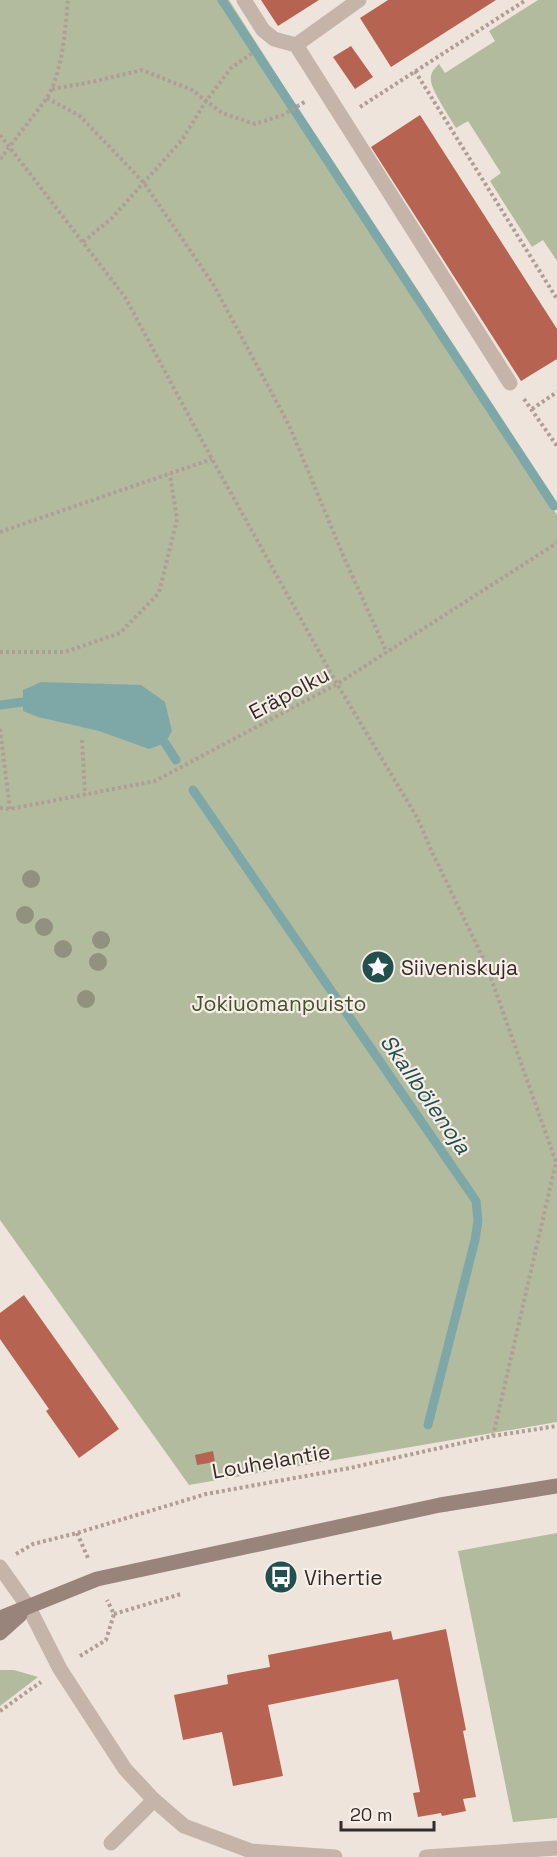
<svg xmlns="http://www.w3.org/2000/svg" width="557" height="1857" font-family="'Space Grotesk',sans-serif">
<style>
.green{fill:#b3bb9e}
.water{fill:#7ea8a7}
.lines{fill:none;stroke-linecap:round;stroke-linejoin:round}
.stream{stroke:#7ea8a7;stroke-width:9}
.building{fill:#b66352}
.path{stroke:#b09e94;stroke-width:4;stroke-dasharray:3 3;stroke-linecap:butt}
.lane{stroke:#c5b4a9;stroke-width:15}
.street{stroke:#c5b4a9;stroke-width:15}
.secondary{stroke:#98847b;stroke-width:15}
.tree{fill:#91927d}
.labels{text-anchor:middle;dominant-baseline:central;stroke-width:4.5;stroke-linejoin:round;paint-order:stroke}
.street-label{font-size:21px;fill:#332b28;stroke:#f7efe7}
.poi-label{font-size:21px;fill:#332b28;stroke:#f7efe7;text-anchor:start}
.park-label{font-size:21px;fill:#454e2f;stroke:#f7efe7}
.water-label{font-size:22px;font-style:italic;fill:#234f4f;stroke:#f7efe7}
</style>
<rect width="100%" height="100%" fill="#eee4dc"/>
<path class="green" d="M0 0H229L557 515V1422L189 1485 0 1220Z
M538 0H557V261L543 240 532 247 490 181 501 173 468 121 456 128C450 118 432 91 431 81 430 73 434 69 439 64L445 73 495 41 489 31Z
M557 1533V1818L513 1822 458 1551Z
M0 1670H14L38 1677 0 1706Z"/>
<path class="water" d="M41 682 141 685 165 702 172 731 165 743 149 749 99 731 38 717 23 711V690Z"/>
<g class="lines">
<path class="stream" d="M222 0 554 506
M0 705 23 702
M165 743 176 760
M193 790 476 1201 478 1221 475 1240 428 1425"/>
</g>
<path class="building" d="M261 0H319L278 26Z
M388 0H496L391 67 360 18Z
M351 46 373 77 355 89 333 57Z
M420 115 557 329V359L521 381 371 147Z
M24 1295 119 1429 79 1458 46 1411 49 1409 0 1339V1313Z
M213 1451 215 1462 197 1465 195 1455Z
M446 1629 466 1730 463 1731 476 1797 463 1799 466 1811 442 1816 441 1813 418 1817 413 1793 420 1792 398 1679 268 1705 283 1776 233 1786 222 1732 183 1740 174 1695 228 1684 227 1675 270 1667 268 1655 391 1631 393 1640Z"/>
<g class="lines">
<path class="path" d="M415 71 557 299
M52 89 91 82 142 70 192 90 222 113 255 124 283 115 306 101
M47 98 80 116 144 183 213 284 289 425 343 555 387 653
M360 107 526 0
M0 135 125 297 212 459 337 684 418 819 432 852 486 964 556 1162 493 1436
M0 159 47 98C63 70 65 31 68 0
M83 242 112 218 182 140 206 101 231 68 254 52
M524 399 557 446
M532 409 557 392
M0 532 212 459
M0 652H65L120 633 159 593 177 519 170 474
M0 729 10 809
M82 740 85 795
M0 808 10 809 155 781 337 684 557 543
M77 1533 88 1558
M16 1554 33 1544 77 1533 206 1494 350 1468 493 1436 557 1426
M114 1614 181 1594
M80 1656 106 1640 114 1614 107 1600
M0 1711 41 1682"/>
<path class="lane" d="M244 0 263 30 274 39 296 45 510 383
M296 45 359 0
M111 1843 154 1800"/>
<path class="street" d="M0 1567 29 1608 60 1669 125 1769 154 1800 184 1826 251 1851 335 1857
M426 1857 557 1848"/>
<path class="secondary" d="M0 1618 97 1579 440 1505 557 1486
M0 1633 20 1615"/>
</g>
<g class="tree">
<circle cx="31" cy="879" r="9"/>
<circle cx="25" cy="915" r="9"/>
<circle cx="44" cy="927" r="9"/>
<circle cx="101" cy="940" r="9"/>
<circle cx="63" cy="949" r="9"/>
<circle cx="98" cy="962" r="9"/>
<circle cx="86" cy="999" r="9"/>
</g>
<defs>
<g id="sight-disc" transform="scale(1.725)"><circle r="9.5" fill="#234f4f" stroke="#f7efe7"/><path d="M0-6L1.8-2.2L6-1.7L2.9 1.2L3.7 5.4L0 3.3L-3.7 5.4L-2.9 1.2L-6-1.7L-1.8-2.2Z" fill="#fff"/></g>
<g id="bus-disc" transform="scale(1.725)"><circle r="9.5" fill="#234f4f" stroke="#f7efe7"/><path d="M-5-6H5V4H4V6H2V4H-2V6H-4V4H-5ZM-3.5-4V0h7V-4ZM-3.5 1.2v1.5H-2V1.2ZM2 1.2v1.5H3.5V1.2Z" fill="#fff"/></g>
</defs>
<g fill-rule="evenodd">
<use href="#sight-disc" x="378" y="967"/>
<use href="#bus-disc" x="281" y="1577"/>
</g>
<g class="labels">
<g class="street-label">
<text transform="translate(289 693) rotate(-28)">Eräpolku</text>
<text transform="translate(271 1461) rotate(-10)">Louhelantie</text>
</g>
<g class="poi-label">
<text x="401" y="967">Siiveniskuja</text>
<text x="304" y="1577">Vihertie</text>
</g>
<g class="park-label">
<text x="279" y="1003">Jokiuomanpuisto</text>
</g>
<g class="water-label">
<text transform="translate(426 1094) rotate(55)">Skallbölenoja</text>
</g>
</g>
<path d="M341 1821v9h93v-9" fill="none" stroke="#332b28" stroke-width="3"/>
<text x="350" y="1821" font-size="18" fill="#332b28" stroke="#f7efe7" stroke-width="4.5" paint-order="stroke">20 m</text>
</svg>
